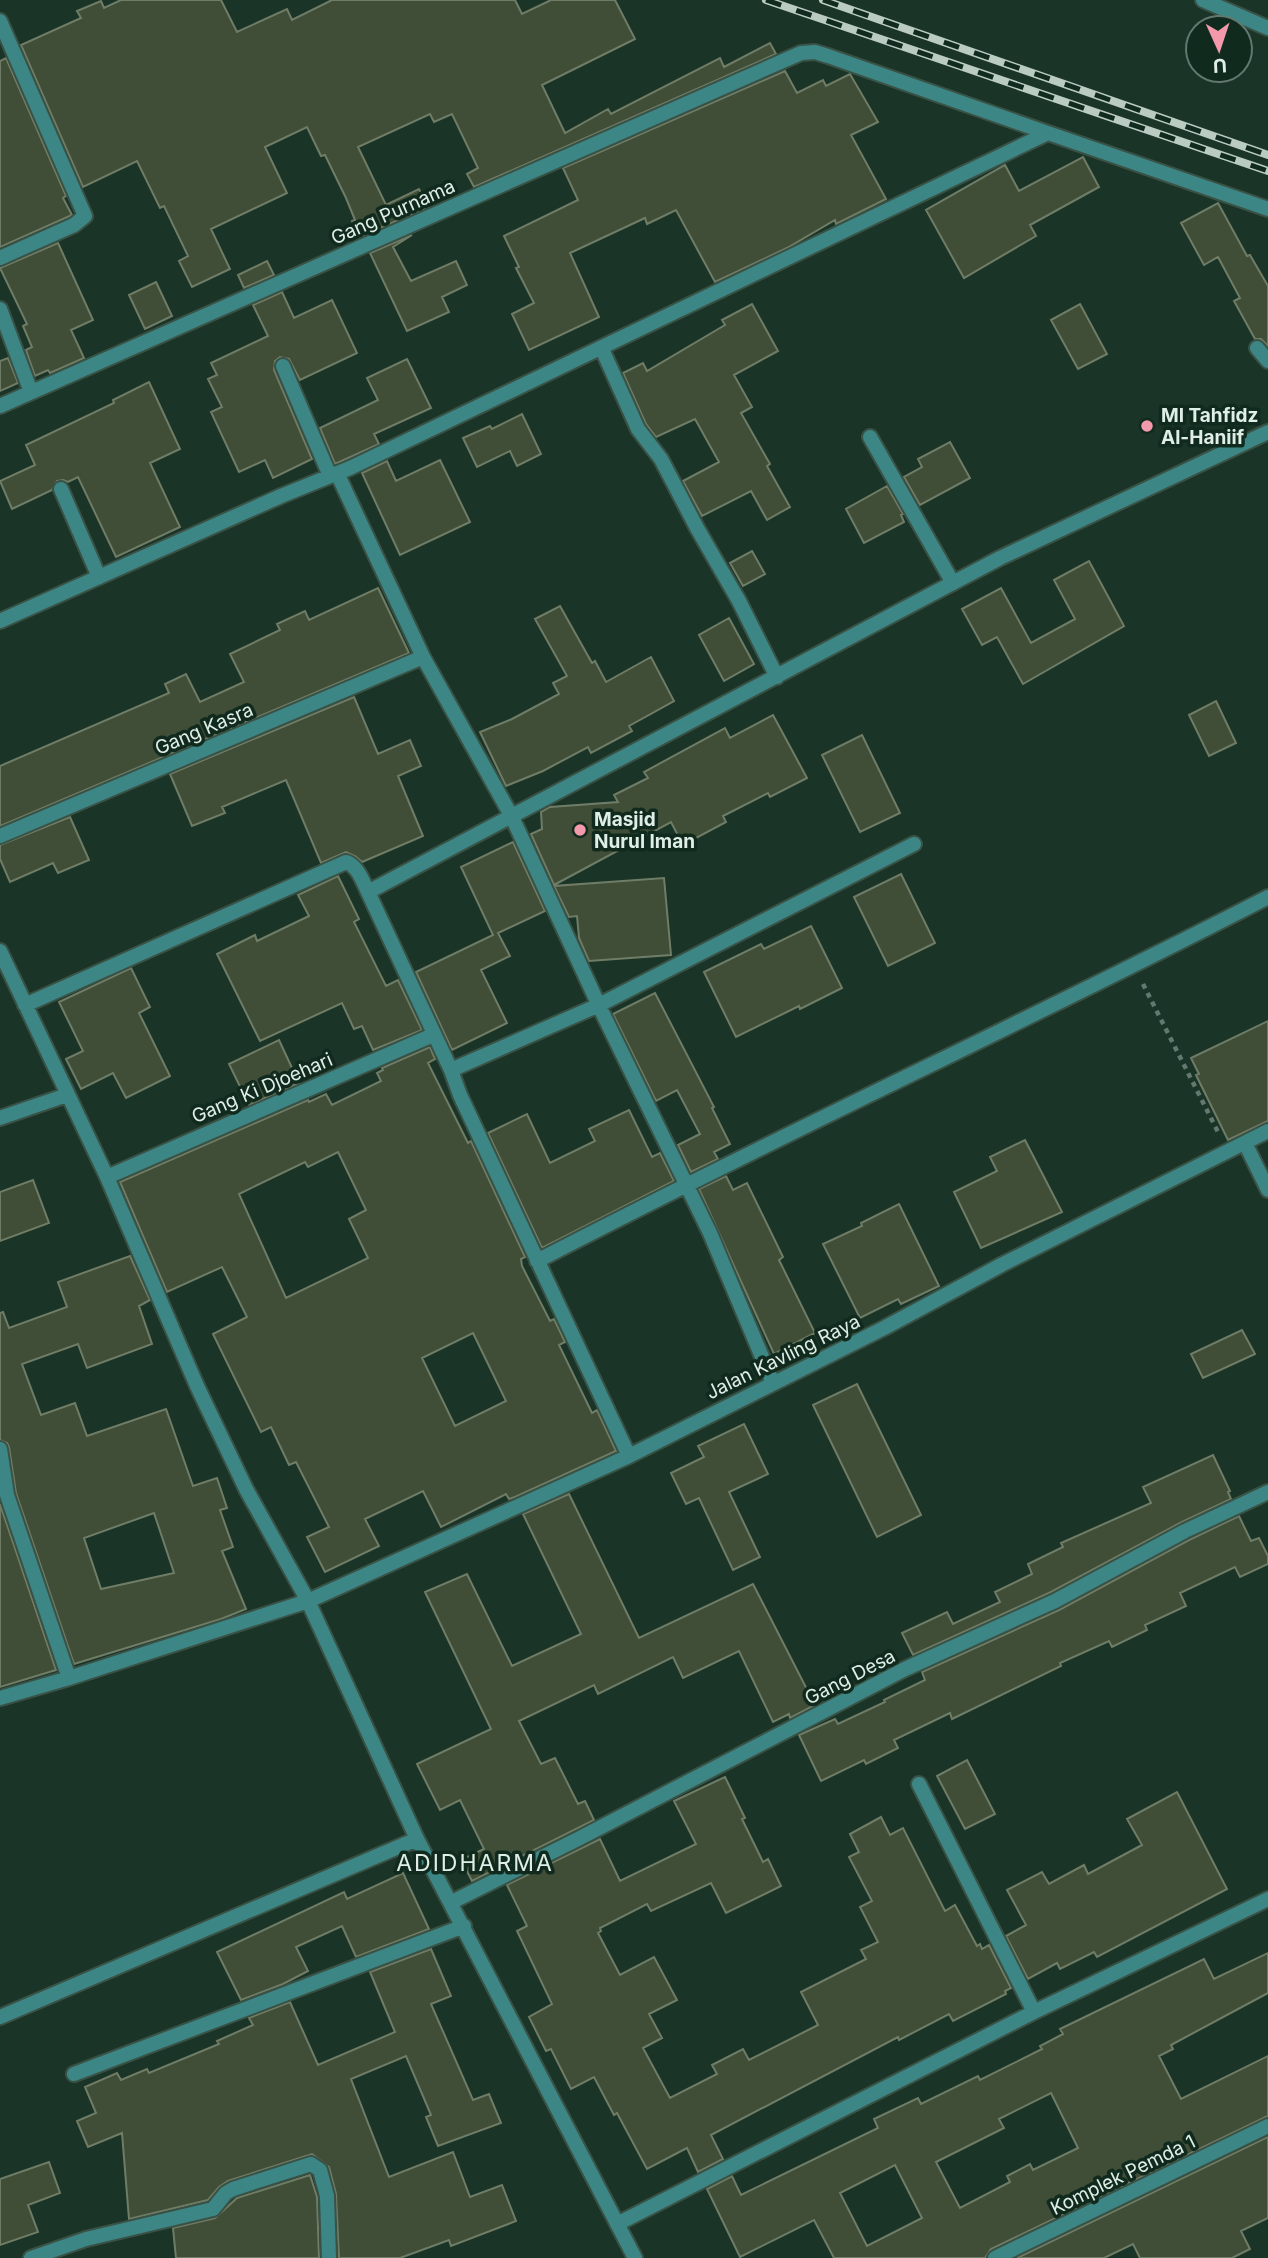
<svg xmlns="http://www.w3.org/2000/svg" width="1268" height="2258" font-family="Inter,sans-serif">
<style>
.building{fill:#404d37;stroke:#707d66;stroke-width:2;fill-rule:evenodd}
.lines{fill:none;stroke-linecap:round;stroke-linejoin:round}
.lane-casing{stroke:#3a5246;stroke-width:18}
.street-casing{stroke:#3a5246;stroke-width:18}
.path{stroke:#63796f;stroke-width:4.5;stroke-dasharray:5 5;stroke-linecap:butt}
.lane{stroke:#3c8786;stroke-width:14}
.street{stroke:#3c8786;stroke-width:14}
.rail-casing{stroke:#bacbc2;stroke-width:8}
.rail{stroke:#102a1e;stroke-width:5;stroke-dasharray:16;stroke-linecap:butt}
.poi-dot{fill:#f29aac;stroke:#102a1e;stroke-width:2.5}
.labels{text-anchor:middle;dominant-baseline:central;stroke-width:7;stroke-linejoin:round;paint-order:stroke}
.street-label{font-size:19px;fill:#dfeee6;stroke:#102a1e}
.poi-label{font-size:19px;font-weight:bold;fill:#dfeee6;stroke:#102a1e;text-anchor:start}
.quarter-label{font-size:23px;letter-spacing:2px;fill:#dfeee6;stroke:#102a1e}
</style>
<rect width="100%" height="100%" fill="#1a3428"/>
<path class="building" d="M121 0H221L237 32 287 9 292 20 332 0H515L522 14 551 0H615L635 39 542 85 565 133 608 109 611 114 720 58 724 67 770 43 776 54 474 187 467 174 478 168 452 114 434 122 430 114 358 147 386 205 419 189 428 207 360 237 352 221 355 220 346 198 325 155 321 156 307 127 265 147 287 193 211 229 230 269 192 287 179 261 188 256 164 206 160 208 137 161 83 187 21 45 81 18 77 11 101 1 104 8Z
M6 58 66 196 63 198 72 215 0 247V61Z
M785 71 797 93 823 80 826 86 850 74 878 122 851 135 886 199 836 224 835 220 787 248 715 282 676 210 647 224 645 218 570 253 599 317 529 350 512 314 534 303 516 268 519 267 504 236 578 200 563 168Z
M1083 157 1099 187 1030 225 1036 236 964 278 926 210 1005 165 1019 191Z
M1218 203 1247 256 1250 255 1268 286V346L1261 339H1255L1234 301 1240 298 1218 257 1204 265 1181 223Z
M412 235 393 247 411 281 456 261 467 285 442 297 449 312 407 331 370 253Z
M58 243 93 320 71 330 84 358 50 373 48 370 35 376 26 350 32 347 23 326 27 324 0 268Z
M267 261 274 275 244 288 238 275Z
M156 282 172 316 145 329 129 295Z
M282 292 294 318 332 300 357 353 300 380 289 359 280 357 275 361 274 370 312 459 273 478 265 460 239 472 211 412 222 407 208 379 217 375 211 363 268 336 253 305Z
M752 304 778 351 734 375 752 407 741 413 770 464 767 466 790 507 767 520 751 491 702 516 683 481 719 462 695 419 656 437 646 424 623 373 643 363 647 371 725 325 722 320Z
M1080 304 1107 354 1078 369 1051 320Z
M8 358 18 383 0 391V361Z
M407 359 431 408 374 434 379 444 335 464 320 428 378 400 367 378Z
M149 382 180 449 150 463 180 527 116 557 78 477 68 482 63 480 57 481 52 490 12 509 0 481 35 465 26 445 114 403 113 400Z
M522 414 541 454 517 466 510 451 477 467 463 438 490 426 492 429Z
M950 442 970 478 920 505 904 477 922 467 918 459Z
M440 460 470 522 400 555 362 473 387 461 396 481Z
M887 486 903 514 901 515 904 522 864 543 846 509Z
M752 551 765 574 743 586 730 563Z
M1089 561 1124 626 1023 684 997 637 982 645 962 609 1001 588 1031 643 1075 619 1054 580Z
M378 588 409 653 0 826V766L169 693 165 684 186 674 200 702 244 682 230 654 280 630 277 624 305 611 309 620Z
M560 606 592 663 595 661 606 682 651 657 674 701 629 726 632 731 591 753 588 747 543 771 506 786 480 732 512 719 559 694 553 683 567 676 535 619Z
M729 618 754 664 724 681 699 635Z
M354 697 378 754 410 740 421 766 398 776 423 836 362 862 355 856 346 852 321 863 286 780 222 807 225 813 192 826 170 774Z
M1216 701 1236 743 1209 756 1189 715Z
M773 715 807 778 770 797 768 793 723 816 726 822 683 845 671 822 554 885 531 834 542 829 541 812 550 807 618 802 614 795 648 778 644 772 725 728 730 738Z
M862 735 900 813 860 832 822 755Z
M70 817 89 860 58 873 53 863 10 882 0 859V845Z
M513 842 545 911 498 933 510 956 481 970 507 1023 452 1050 416 972 493 935 461 867Z
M901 874 935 943 888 966 854 897Z
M338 876 359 919 354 922 386 986 398 980 422 1030 373 1050 362 1026 354 1029 342 1003 260 1041 217 954 255 935 257 941 309 916 298 895Z
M664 878 671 955 589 961 579 938 577 916 569 917 554 886Z
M811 926 842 988 800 1009 799 1006 736 1037 704 972 761 944 764 949Z
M131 968 150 1007 139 1013 170 1076 126 1098 113 1073 81 1089 66 1059 83 1051 59 1002Z
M655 993 714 1107 712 1108 730 1144 714 1152 718 1159 691 1172 678 1145 700 1134 677 1090 656 1101 613 1014Z
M1268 1021V1121L1228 1140 1196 1075 1199 1074 1191 1058Z
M279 1040 299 1083 249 1105 229 1064Z
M430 1047 435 1059 428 1063 468 1143 471 1141 525 1257 521 1259 522 1266 550 1321 554 1319 565 1342 559 1345 592 1413 597 1410 616 1451 515 1497 509 1499 506 1494 441 1527 423 1491 365 1519 379 1546 325 1572 307 1537 329 1527 296 1462 289 1465 271 1427 261 1432 213 1334 247 1317 222 1267 167 1292 120 1182 308 1100 309 1102 326 1094 332 1105 381 1081 377 1073 383 1070 382 1068ZM338 1152 366 1210 349 1219 368 1258 286 1298 239 1194 305 1162 308 1167ZM473 1333 506 1401 455 1426 422 1358Z
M629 1110 652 1157 660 1153 674 1181 542 1248 488 1133 527 1114 550 1163 595 1141 589 1129Z
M1025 1140 1062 1212 981 1248 954 1192 997 1171 990 1157Z
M726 1176 733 1190 747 1183 783 1257 779 1260 815 1333 774 1354 699 1189Z
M33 1180 49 1223 0 1241V1192Z
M899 1204 939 1286 901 1304 898 1299 860 1318 823 1244 862 1226 861 1223Z
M130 1256 150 1300 139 1306 152 1344 87 1368 78 1344 22 1364 41 1415 75 1403 87 1436 166 1409 193 1486 217 1478 227 1508 220 1510 233 1547 222 1551 246 1609 221 1619 74 1664 16 1493 9 1447 7 1443 0 1440V1313L3 1312 9 1328 67 1307 58 1282ZM154 1513 174 1573 101 1589 84 1538Z
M1242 1330 1255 1354 1203 1378 1191 1354Z
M857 1384 921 1515 877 1537 813 1405Z
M744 1424 768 1474 729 1492 760 1557 733 1570 699 1498 686 1504 671 1473 704 1457 698 1446Z
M1213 1455 1230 1491 1228 1492 1231 1499 1180 1523 1051 1592 913 1655 902 1633 947 1612 953 1624 1000 1602 995 1592 1032 1574 1028 1564 1063 1547 1061 1543 1151 1503 1143 1487Z
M569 1494 639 1638 753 1584 815 1705 790 1718 789 1714 773 1722 739 1651 683 1678 673 1657 598 1694 594 1685 519 1721 541 1764 555 1758 578 1804 585 1801 594 1820 472 1881 461 1860 484 1849 460 1800 440 1810 417 1764 491 1729 425 1592 467 1574 512 1666 581 1634 523 1514Z
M0 1504 56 1670 0 1687Z
M1239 1516 1251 1541 1259 1538 1268 1556V1564L1240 1577 1235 1567 1180 1593 1186 1606 1145 1625 1147 1630 1112 1647 1109 1641 1060 1663 1061 1666 952 1719 950 1713 894 1740 898 1748 866 1764 864 1760 821 1781 799 1735 835 1719 838 1724 885 1702 884 1700 925 1680 922 1672 1059 1610 1189 1540Z
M967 1760 995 1814 965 1829 937 1776Z
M725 1777 745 1818 742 1819 763 1862 768 1859 781 1886 726 1913 711 1883 651 1911 647 1904 600 1928 601 1931 598 1933 620 1975 654 1957 677 2000 649 2014 662 2038 643 2048 670 2098 717 2074 712 2065 743 2049 749 2060 818 2025 801 1992 866 1959 861 1950 878 1942 860 1907 872 1901 849 1857 859 1852 850 1834 881 1817 890 1835 903 1828 945 1911 955 1905 977 1946 980 1944 982 1949 989 1945 1011 1988 1005 1991 1006 1994 953 2021 949 2014 899 2040 898 2037 711 2135 723 2159 698 2172 687 2148 647 2169 617 2113 614 2115 594 2077 571 2089 551 2049 546 2051 529 2017 552 2004 517 1931 527 1926 507 1885 600 1839 620 1881 696 1844 674 1801Z
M1177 1792 1227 1889 1097 1957 1094 1952 1060 1969 1057 1963 1028 1979 1006 1936 1026 1925 1007 1890 1042 1872 1049 1884 1084 1865 1088 1874 1142 1845 1127 1819Z
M403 1873 429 1929 356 1957 342 1926 296 1947 308 1971 283 1984 241 2000 217 1952 344 1892 347 1899Z
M431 1949 451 1996 431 2004 473 2100 489 2094 501 2123 438 2146 426 2117 431 2115 406 2056 351 2079 389 2177 453 2152 470 2197 502 2185 516 2221 451 2246 449 2240 400 2258H339L336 2194 329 2167 312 2154 228 2181 219 2187 208 2200 129 2219 122 2133 88 2147 77 2121 96 2113 85 2087 117 2073 121 2080 147 2069 149 2073 219 2044 217 2041 253 2025 249 2018 290 2002 318 2065 395 2032 370 1972Z
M1268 1953V1993L1171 2045 1173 2049 1159 2056 1181 2099 1268 2056V2116L991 2249 985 2258H834L814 2220 740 2257 707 2189 732 2176 741 2195 878 2128 874 2119 918 2098 921 2104 978 2076 980 2080 1042 2049 1040 2046 1063 2034 1060 2029 1204 1959 1214 1979ZM1051 2093 1078 2148 1033 2170 1030 2164 1007 2176 1010 2182 960 2208 936 2162 1004 2128 999 2119ZM895 2165 922 2218 867 2246 840 2193Z
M1268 2137V2218L1241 2231 1250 2249 1232 2258H1140L1133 2244 1104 2258H1017Z
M49 2162 60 2193 28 2205 38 2232 0 2245V2179Z
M310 2175 317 2197 319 2258H176L173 2228 215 2218 237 2198Z"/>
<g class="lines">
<g class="lane-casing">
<path id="lane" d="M1257 348 1268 361
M870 437 953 583
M61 489 99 577"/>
</g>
<g class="street-casing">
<path id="street" d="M1203 0 1268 28
M0 21 85 216 74 225 0 258
M1048 133 1268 209
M0 309 31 392
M602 349 638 429 661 459 697 528 739 601 777 677
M283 366 330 476
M0 406 801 53 815 52 828 56 1048 133 350 468 281 496 0 621
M337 473 423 657 512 817 601 1010 710 1233 773 1383
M0 836 423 657
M368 892 1000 558 1268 432
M0 951 107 1177 197 1386 246 1489 308 1601 417 1839 635 2258
M25 1005 346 862C358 866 363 882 368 892L451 1070
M0 1118 67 1095
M1245 1143 1268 1190
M107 1177 433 1035
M537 1261C779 1135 1026 1022 1268 897
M0 1449 7 1495 69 1678
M629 1456 460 1095 451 1070 599 1005 914 844
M0 1698 69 1678 308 1601 629 1456 884 1328 1003 1264 1268 1131
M919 1784 1034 2012
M452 1902 578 1839 905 1669 1055 1601 1185 1531 1268 1492
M0 2017 417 1839
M74 2074 464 1926
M617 2224 1034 2012 1268 1899
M31 2258 86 2239 213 2209 226 2193 233 2189 311 2164 320 2170 327 2196 329 2258
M995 2258 1268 2126"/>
</g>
<path class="path" d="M1143 984 1218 1132"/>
<use href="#lane" class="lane"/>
<use href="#street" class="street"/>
<g class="rail-casing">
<path id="rail" d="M766 0 1268 171
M823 0 1268 155"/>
</g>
<use href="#rail" class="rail"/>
</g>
<g class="poi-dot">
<circle cx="1147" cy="426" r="7"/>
<circle cx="580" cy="830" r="7"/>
</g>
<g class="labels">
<g class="street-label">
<text transform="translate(393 212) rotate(-24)">Gang Purnama</text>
<text transform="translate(204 729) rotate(-23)">Gang Kasra</text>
<text transform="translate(262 1088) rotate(-23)">Gang Ki Djoehari</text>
<text transform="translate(783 1357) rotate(-26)">Jalan Kavling Raya</text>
<text transform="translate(850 1677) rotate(-27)">Gang Desa</text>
<text transform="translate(1123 2175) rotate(-26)">Komplek Pemda 1</text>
</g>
<g class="poi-label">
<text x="1161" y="415">MI Tahfidz<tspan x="1161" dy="22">Al-Haniif</tspan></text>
<text x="594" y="819">Masjid<tspan x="594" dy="22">Nurul Iman</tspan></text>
</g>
<g class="quarter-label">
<text x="475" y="1863">ADIDHARMA</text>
</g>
</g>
<g transform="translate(1219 49) rotate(177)"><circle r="33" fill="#102a1e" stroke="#63786e" stroke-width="2"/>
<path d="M0-5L12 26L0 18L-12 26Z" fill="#f29aac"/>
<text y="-10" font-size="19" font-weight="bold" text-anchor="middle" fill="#dfeee6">U</text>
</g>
</svg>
